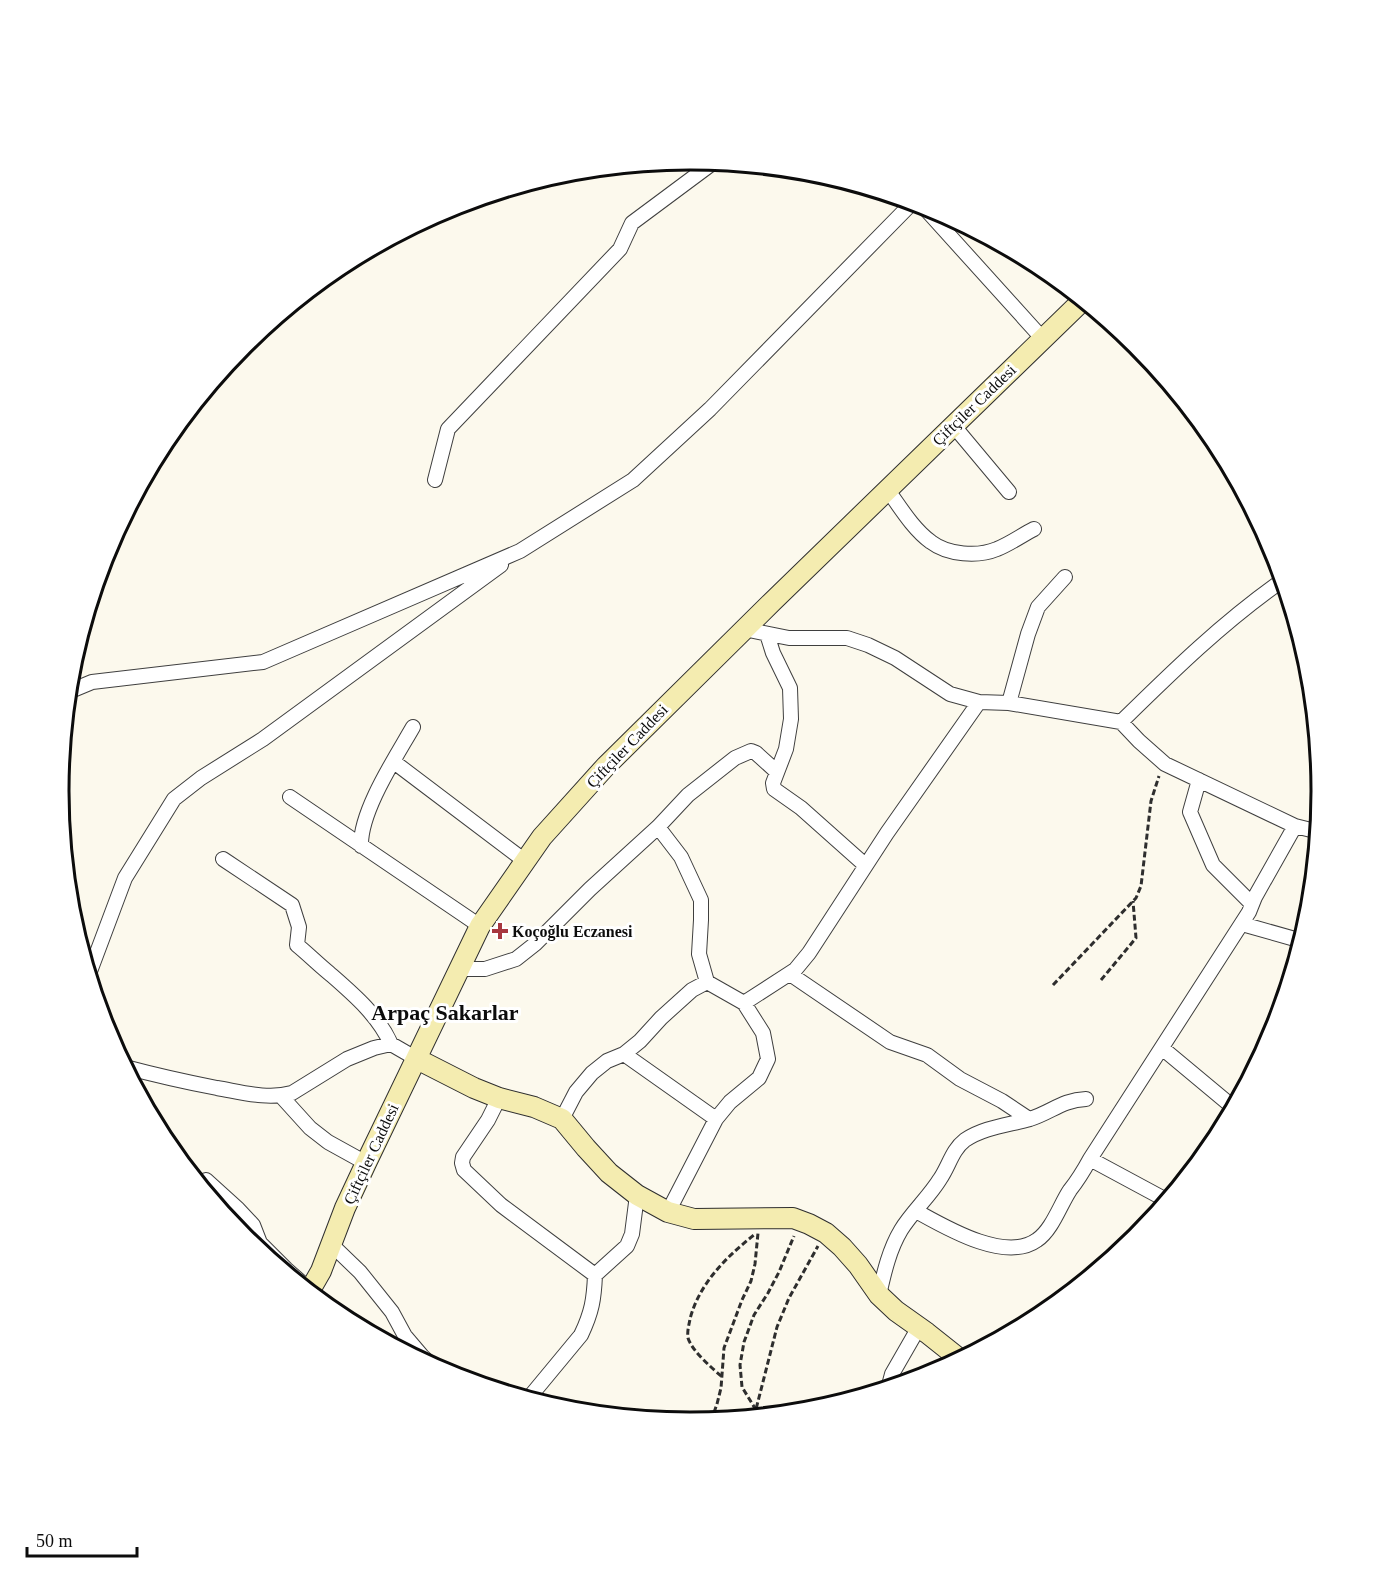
<svg xmlns="http://www.w3.org/2000/svg" width="1381" height="1583" font-family="Georgia,serif">
<style>
.lines{fill:none;stroke-linecap:round;stroke-linejoin:round}
.street-casing{stroke:#3f3f3f;stroke-width:16}
.secondary-casing{stroke:#2e2e2e;stroke-width:22}
.path{stroke:#2e2e2e;stroke-width:3;stroke-dasharray:6 3;stroke-linecap:butt}
.street{stroke:#fff;stroke-width:14}
.secondary{stroke:#f4ecb0;stroke-width:20}
.poi-dot{fill:#a8373e;stroke:#fff;stroke-width:2}
.labels{text-anchor:middle;dominant-baseline:central;stroke-width:6;stroke-linejoin:round;paint-order:stroke}
.street-label{font-size:16px;fill:#0c0c0c;stroke:#fff}
.poi-label{font-size:16px;font-weight:bold;fill:#0c0c0c;stroke:#fff;text-anchor:start}
.district-label{font-size:22px;font-weight:bold;fill:#0c0c0c;stroke:#fff}
.rim{fill:none;stroke:#0c0c0c;stroke-width:3}
</style>
<rect width="100%" height="100%" fill="#fcf9ed"/>
<g class="lines">
<g class="street-casing">
<path id="street" d="M921 204 1042 338
M953 425 1009 492
M435 480 448 429 620 249 632 223 714 162
M887 489C900 507 913 529 931 542 948 555 978 557 997 549 1010 544 1022 535 1034 529
M744 629 789 638H847L868 645 895 658 950 694 979 702 1009 703 1121 722 1139 741 1165 764 1295 826 1319 832
M767 634 773 653 790 688 791 719 786 749 773 783 774 789 801 808 865 865
M68 692 92 682 263 662 520 551 633 480 710 409 913 202
M1009 703 1028 634 1038 607 1065 577
M1121 722C1173 671 1223 622 1283 580
M394 762 525 861
M1199 780 1190 812 1213 865 1252 904
M290 797 480 926
M658 827 681 857 701 900V920L699 954 707 982
M361 846C360 811 396 757 413 727
M223 859 292 905 299 927 297 945C308 954 318 964 329 973 353 994 378 1015 391 1044
M1242 924 1302 941
M459 969H485L516 959 535 944 590 889 658 827 688 795 735 758 751 751 756 753 777 772
M89 974 125 878 174 799 201 778 263 739 501 565
M790 974 890 1042 927 1055 960 1079 1002 1101 1029 1119
M1162 1048 1234 1108
M624 1054 716 1119
M125 1067C155 1075 186 1082 217 1088 241 1092 268 1100 292 1093L347 1059 374 1048 391 1044 417 1059
M281 1096 310 1128 328 1142 366 1163
M499 1098 488 1120 463 1157 462 1163 464 1170 501 1205 595 1275C594 1299 592 1312 581 1335L528 1399
M562 1119 576 1092 592 1073 607 1061 624 1054 640 1041 661 1018 692 990 707 982 744 1003 795 970 809 953 887 833 979 702
M1090 1159 1168 1201
M206 1180 238 1209 253 1225 260 1243 286 1269 310 1290
M916 1211C945 1227 1005 1263 1037 1240 1052 1230 1060 1205 1070 1190 1078 1180 1084 1170 1090 1159L1249 912 1255 897 1295 826
M668 1212 716 1119 730 1102 759 1078 768 1059 763 1033 744 1003
M332 1245 360 1272 392 1312 405 1336 422 1356 436 1369
M595 1275 627 1246 632 1234 637 1195
M879 1295C884 1273 889 1250 901 1230 912 1212 929 1197 940 1179 949 1166 952 1150 965 1140 984 1127 1009 1125 1030 1119 1052 1112 1062 1100 1086 1099
M888 1389 892 1374 919 1327"/>
</g>
<g class="secondary-casing">
<path id="secondary" d="M417 1059 474 1088 499 1098 534 1107 562 1119 586 1148 609 1173 637 1195 668 1212 694 1219 793 1218 809 1224 826 1233 842 1247 858 1265 879 1295 896 1311 927 1333 961 1360
M309 1292 321 1271 345 1208 366 1163 480 926 542 837 606 766 772 602 1083 300"/>
</g>
<path class="path" d="M1101 980 1136 938 1133 901
M1053 985 1136 898 1141 886 1151 801 1159 776
M721 1376C711 1367 692 1351 688 1338 687 1331 689 1325 690 1319 699 1284 726 1257 754 1235
M756 1410 742 1387 740 1365 744 1342 754 1315 768 1293 779 1272 794 1236
M754 1417 777 1327 789 1298 818 1246
M711 1421 717 1404 721 1388 724 1348 742 1300 751 1281 755 1264 758 1233"/>
<use href="#street" class="street"/>
<use href="#secondary" class="secondary"/>
</g>
<path class="poi-dot" d="M497 922h6v6h6v6h-6v6h-6v-6h-6v-6h6z"/>
<g class="labels">
<g class="street-label">
<text transform="translate(974 405) rotate(-44)">Çiftçiler Caddesi</text>
<text transform="translate(627 746) rotate(-46)">Çiftçiler Caddesi</text>
<text transform="translate(371 1154) rotate(-65)">Çiftçiler Caddesi</text>
</g>
<g class="poi-label">
<text x="512" y="931">Koçoğlu Eczanesi</text>
</g>
<g class="district-label">
<text x="445" y="1012">Arpaç Sakarlar</text>
</g>
</g>
<path d="M0 0H1381V1583H0ZM69 791a621 621 0 1 1 1242 0a621 621 0 1 1-1242 0Z" fill="#fff" fill-rule="evenodd"/>
<path class="rim" d="M69 791a621 621 0 1 1 1242 0a621 621 0 1 1-1242 0Z"/>
<path d="M27 1547v9h110v-9" fill="none" stroke="#0c0c0c" stroke-width="3"/>
<text x="36" y="1547" font-size="18" fill="#0c0c0c" stroke="#ffffff" stroke-width="4.5" paint-order="stroke">50 m</text>
</svg>
